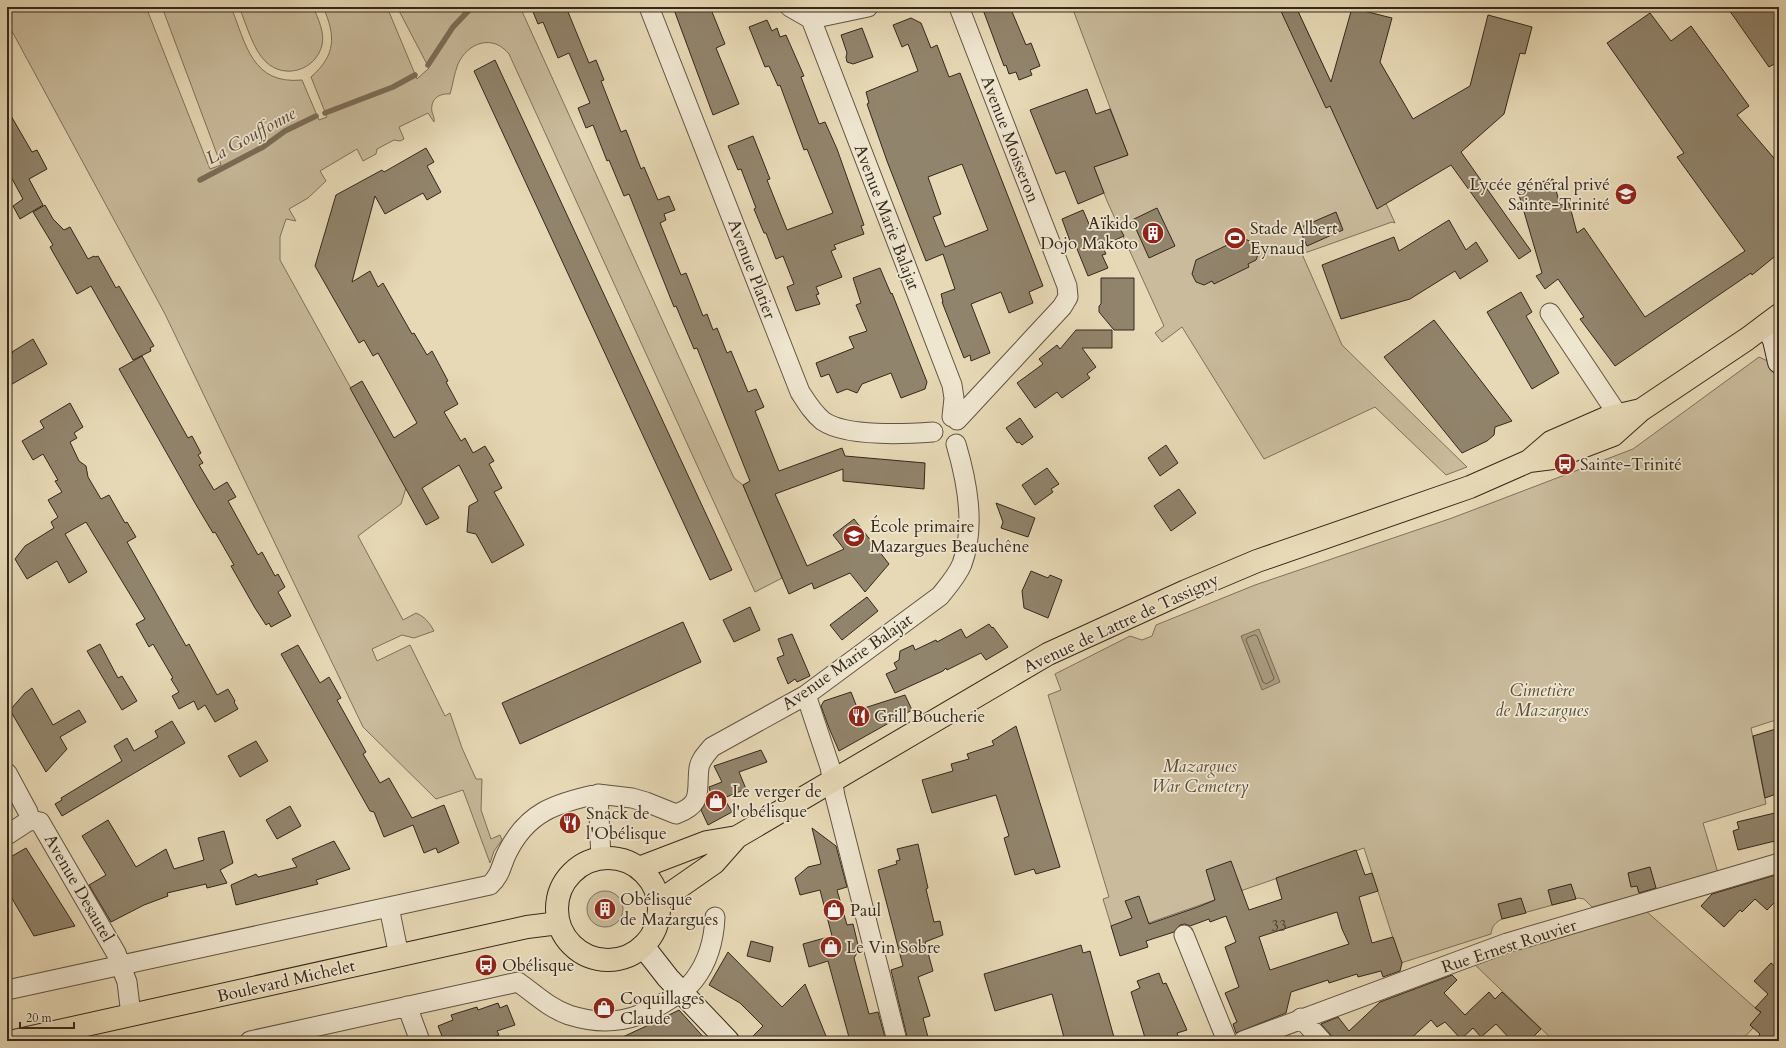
<svg xmlns="http://www.w3.org/2000/svg" width="1786" height="1048" font-family="Cardo,serif">
<style>
.green{fill:#c9bb9c;stroke:#7e725c}
.water{fill:#aa9d81;stroke:#7b6e58}
.lines{fill:none;stroke-linecap:round;stroke-linejoin:round}
.shore{stroke:#6f624e;stroke-width:1}
.stream{stroke:#7b6e58;stroke-width:5.5}
.building{fill:#91846c;stroke:#34281b;fill-rule:evenodd}
.street-casing{stroke:#615442;stroke-width:21}
.secondary-casing{stroke:#34281b;stroke-width:24}
.primary-casing{stroke:#34281b;stroke-width:24}
.street{stroke:#efe6d0;stroke-width:19}
.secondary{stroke:#efe6d0;stroke-width:22}
.primary{stroke:#e7d9b6;stroke-width:22}
.labels{text-anchor:middle;dominant-baseline:central;stroke-width:3.5;stroke-linejoin:round;paint-order:stroke}
.number-label{font-size:15px;fill:#4b3f2f}
.street-label{font-size:17px;fill:#34281b;stroke:#efe6d0}
.poi-label{font-size:17px;fill:#34281b;stroke:#efe6d0;text-anchor:start}
.park-label{font-size:17px;font-style:italic;fill:#594d3b;stroke:#efe6d0}
.water-label{font-size:18px;font-style:italic;fill:#574b3a;stroke:#efe6d0}
</style>
<rect width="100%" height="100%" fill="#e7d9b6"/>
<filter id="stains"><feTurbulence type="fractalNoise" baseFrequency=".005" numOctaves="4"/><feColorMatrix values="0 0 0 0 .2 0 0 0 0 .09 0 0 0 0 .02 0 0 0 .5 -.17"/></filter>
<radialGradient id="worn" r=".72"><stop offset=".6" stop-color="#630" stop-opacity="0"/><stop offset="1" stop-color="#630" stop-opacity=".3"/></radialGradient>
<path class="green" d="M7 7H146L210 169 221 165 162 7H231C246 44 252 85 302 80L319 120 327 117 311 77C336 55 336 36 323 7H387L417 79 429 68 397 7H520L734 478 743 485 782 578 755 592 509 54C493 34 468 42 458 64 454 74 453 84 450 94 438 93 430 100 432 112 433 116 435 118 434 122L428 113 399 127 404 139 400 141 394 140 377 149 376 154 363 161 357 149 320 171 326 181 308 198 289 209 296 221 286 219 280 237V260L406 488 401 504 358 536 403 620 416 613C425 617 429 622 434 631L414 638 402 635 372 649 377 661 410 645 445 716 450 713 462 748 476 779H482L481 810 491 839 500 835 502 840 494 851 490 863 463 790 436 799 363 727 165 314 7 22Z
M239 7H313C318 18 325 33 322 45 316 70 285 80 266 62 253 50 246 23 239 7Z
M1072 7H1296L1395 223 1392 222 1302 254 1342 345 1467 467 1446 475 1375 407 1264 459 1182 327 1162 342 1155 333 1164 326 1107 201 1094 167 1128 155Z
M1759 357 1772 363 1779 393V719L1751 728 1766 804 1703 823 1718 873 1592 907 1584 899 1578 898 1502 919C1495 923 1492 926 1491 934L1401 963 1364 848 1114 935 1103 899 1109 897 1048 695 1061 690 1055 674 1130 636 1142 640 1152 636 1156 625 1255 585 1452 518 1633 449Z
M587 909a18 18 0 1 1 36 0a18 18 0 1 1-36 0Z
M1646 911 1761 1013 1750 1025 1753 1028 1741 1041H1554L1471 961Z"/>
<path class="water" d="M1259 629 1280 682 1262 690 1241 636Z"/>
<g class="lines">
<path class="shore" d="M1255 635 1257 636 1274 678 1273 680 1266 684 1263 682 1246 640 1247 638Z"/>
<path class="stream" d="M428 65 453 27 472 7
M325 113 393 87 415 75
M200 180 263 147 285 131 316 116"/>
</g>
<path class="building" d="M531 7H579L568 12 589 63 596 60 604 80 601 81 621 132 626 130 641 169 644 167 658 200 669 196 675 210 664 214 666 220 660 223 681 275 686 273 703 316 707 314 713 330 717 328 727 353 731 351 748 392 756 389 764 407 755 411 779 471 842 448 845 456 925 463 924 489 843 481V469L775 494 807 566 844 549 833 535 854 519 889 564 865 592 850 573 814 589 812 583 789 594 743 485 750 481 697 348 694 349 676 306 674 307 629 194 624 196 609 160 607 161 593 125 586 128 578 108 590 103 569 53 558 58 543 22 538 24Z
M673 7H710L725 44 716 48 739 104 713 115Z
M982 7H1010L1026 45 1031 43 1040 66 1030 70 1032 75 1019 80 1016 72 1009 74 1006 65 1004 66Z
M1279 7H1296L1331 82 1352 8 1392 18 1380 62 1413 119 1470 86 1488 15 1532 27 1525 54 1520 53 1504 114 1461 152 1531 251 1519 259 1451 165 1377 209 1330 106 1326 108Z
M1727 7H1771L1779 19V61L1769 67Z
M1650 13 1671 41 1691 26 1749 106 1737 115 1779 164V253L1752 275 1751 273 1615 366 1580 319 1584 317 1558 279 1545 289 1536 276 1542 273 1517 188 1553 179 1560 205 1569 203 1577 233 1584 228 1645 317 1745 251 1677 157 1684 153 1607 43Z
M911 18 921 23 931 48 937 45 949 77 960 73 1043 286 1029 292 1033 303 1009 313 1001 292 971 304 990 353 971 361 970 355 964 358 942 302H943L941 294 955 289 943 254 926 261 887 161 867 104 869 103 866 92 918 71 908 44 902 47 893 25ZM962 164 988 230 945 247 933 217 941 214 928 177Z
M767 20 772 31 777 28 780 37 786 35 804 76 801 77 819 124 825 122 837 149 864 225 861 226 864 234 834 245 836 249 831 251 842 277 816 287 819 294 816 295 820 304 796 311 787 287 794 284 783 256 776 259 766 233H764L754 209 756 208 741 169 738 170 728 146 753 136 770 179 767 180 787 230 833 213 807 149 804 150 780 85 778 86 769 66 765 67 749 27Z
M862 28 873 57 853 64 847 62 846 57 847 53 841 35Z
M495 60 732 570 710 580 474 71Z
M1087 89 1096 114 1110 109 1128 155 1094 167 1104 193 1078 204 1065 171 1056 174 1030 110Z
M7 109 32 152 37 150 47 169 29 179 43 205 20 219 13 206 23 199 10 175 7 174Z
M426 148 434 162 427 166 441 192 427 200 423 193 385 214 375 196 352 282 370 271 378 287 383 283 412 334 414 333 427 355 432 351 448 381 446 382 458 404 444 412 461 441 465 438 473 453 485 446 494 461 489 464 502 488 494 492 524 545 492 563 476 534 467 532 469 506 478 501 459 465 422 488 439 518 426 525 350 388 362 381 394 438 417 423 378 353 373 356 364 340 359 343 315 266 336 195 382 170 384 172Z
M45 205 53 219 64 230 70 227 88 259 94 256 95 257 98 256 116 288 119 286 154 346 150 348 151 351 133 360 91 286 77 294 50 247 53 245 33 212Z
M1157 208 1175 246 1149 258 1132 220Z
M1083 210 1092 231 1116 221 1124 236 1102 246 1106 254 1102 255 1108 268 1088 276 1073 239 1070 241 1062 219Z
M1336 212 1343 230 1307 246 1299 228Z
M1449 220 1466 250 1476 242 1488 261 1460 279 1455 271 1410 299 1341 319 1322 265 1394 237 1399 251Z
M1242 238 1255 243 1259 252 1256 260 1248 264 1249 267 1214 284 1212 281 1204 285 1196 282 1192 274 1196 260Z
M880 268 891 294 892 293 927 382 925 389 901 398 891 373 862 384 857 393 847 389 837 393 829 374 821 377 816 363 854 348 849 337 867 331 856 305 861 303 853 278Z
M1101 278H1134V330H1114L1099 312V306L1101 304Z
M1521 292 1532 312 1526 316 1559 373 1532 389 1487 312Z
M1434 320 1512 421 1495 427 1494 435 1487 441 1462 453 1384 357Z
M1076 330H1112V348H1082L1096 367 1087 374 1090 378 1062 398 1057 392 1035 408 1017 383 1043 364 1039 359 1057 345 1060 349Z
M33 339 47 364 7 387V356L13 353 12 352Z
M142 356 188 438 192 436 201 453 198 455 203 463 199 465 214 490 227 482 236 497 228 501 258 555 262 552 275 576 278 574 285 587 278 592 291 616 271 627 269 623 266 625 255 608 231 566 234 565 215 532 213 533 195 503 119 369Z
M70 403 83 427 74 433 77 438 70 442 79 461 86 466 88 477 101 499 109 495 125 523 127 522 136 537 127 542 186 646 189 644 217 695 228 689 235 701 234 702 238 709 215 722 205 705 198 710 194 701 179 709 172 696 179 692 171 679 173 678 153 644 149 647 136 624 145 619 86 522 65 534 87 572 69 583 57 561 27 579 15 559 25 546 54 528 51 522 58 517 48 500 62 492 55 481 58 480 43 454 33 460 22 441 44 428 40 421Z
M1020 418 1033 437 1022 445 1019 442 1017 443 1006 428Z
M1166 445 1178 463 1160 476 1148 458Z
M1047 468 1059 484 1051 489 1053 492 1035 505 1022 485Z
M1179 489 1196 513 1171 531 1154 506Z
M996 503 1035 518 1028 537 1001 528 1003 522Z
M1031 571 1048 578 1050 575 1062 580 1048 618 1024 608 1022 591Z
M867 597 878 611 842 640 830 625Z
M750 607 760 630 734 642 723 620Z
M683 622 701 662 520 744 502 703Z
M989 624 992 628 993 627 1008 647 986 660 981 653 947 670 946 668 943 671 895 693 886 674 897 669 894 663 899 660 900 651 913 645 915 650 936 640 937 642 961 629 966 638Z
M792 634 810 676 797 682 795 679 788 684 777 658 784 655 778 639Z
M100 644 118 678 122 676 137 701 122 710 87 651Z
M298 645 320 683 329 677 341 698 337 700 366 752 363 754 380 783 389 778 412 818 444 805 459 843 438 853 436 848 424 853 413 825 384 837 374 812 370 811 281 654Z
M32 688 53 725 79 710 86 722 60 737 67 749 46 772 10 710 25 693Z
M851 692 858 710 905 695 912 710 839 751 829 728 821 706 824 701Z
M172 721 185 743 62 816 55 804 62 800 61 798 122 761 114 746 127 738 134 751 158 737 155 731Z
M1016 726 1060 867 1036 874 1034 869 1015 875 1004 838 1009 836 996 795 932 813 922 780 953 771 951 764 969 759 967 754 994 745 992 741Z
M1779 728V793L1765 798 1753 736Z
M256 741 268 761 240 777 228 756Z
M761 750 767 762 739 772 746 789 724 798 732 812 708 825 701 810 707 801 712 798 709 787 722 782 714 766Z
M290 806 301 826 277 839 266 820Z
M1779 812V840L1738 850 1733 831 1739 829 1737 822Z
M108 820 136 867 166 849 174 869 204 860 198 838 224 831 233 863 220 870 227 883 207 888 206 884 167 893 168 896 144 905 111 922 89 885 106 875 82 836Z
M812 828 836 846 847 887 837 890 847 925 853 924 859 949 854 958 869 1014 878 1012 886 1041H850L828 961 809 967 803 944 832 936 820 890 800 895 795 878 808 867 821 864Z
M334 841 350 869 316 880 318 884 236 905 231 885 256 874 258 877 297 867 292 859Z
M918 844 928 888 926 889 934 922 940 921 943 935 925 942 933 971 918 977 930 1016 923 1018 929 1041H908L891 970 903 966 878 870 897 864 896 861 900 860 897 849Z
M26 848 75 926 34 936 7 890V859Z
M1356 850 1365 875 1372 873 1378 891 1359 897 1372 943 1393 937 1402 963 1400 971 1383 977 1381 971 1358 977 1357 974 1329 983 1328 980 1291 992 1286 1013 1236 1033 1233 1024 1237 1022 1225 993 1239 987 1225 947 1236 942 1226 916 1210 922 1209 919 1190 926 1185 924 1180 925 1174 932 1146 941 1148 947 1120 956 1111 926 1132 918 1125 901 1139 896 1149 924 1198 907 1215 900 1206 870 1231 861 1249 910 1282 899 1276 878ZM1337 912 1342 929 1349 944 1270 970 1259 937Z
M1650 867 1656 888 1639 893 1637 886 1631 887 1628 873Z
M1779 874V898L1767 910 1755 899 1742 912 1740 910 1724 927 1701 906 1712 894Z
M1571 884 1576 899 1552 905 1548 890Z
M1521 898 1526 913 1502 919 1498 904Z
M751 941 773 947 770 962 747 956Z
M1081 945 1083 953 1090 951 1115 1041H1065L1052 994 995 1011 984 974Z
M728 952 782 1007 805 984 828 1041H748L763 1026 740 1003 709 985Z
M1771 963 1779 969V1041H1755L1760 1034 1750 1025 1761 1012 1755 1008 1768 994 1754 981Z
M1159 973 1163 984 1166 983 1187 1030 1177 1033 1180 1041H1146L1131 992 1140 988 1137 981Z
M1452 975 1457 980 1444 993 1465 1015 1489 992 1495 999 1502 992 1541 1029 1529 1041H1512L1496 1024 1481 1037 1473 1028 1461 1039 1445 1022 1437 1027 1431 1020 1408 1041H1333L1330 1034 1321 1024 1338 1017 1349 1031 1380 1002Z
M498 1003 500 1008 507 1005 515 1025 497 1031 499 1035 481 1041 479 1036 465 1041H444L438 1026 453 1020 451 1015 477 1007 478 1010Z
M679 1010 707 1041H614L655 1022Z"/>
<g class="lines">
<g class="street-casing">
<path id="street" d="M649 7 800 392C807 403 813 413 823 421 846 437 906 434 933 432
M790 7 811 19 868 7
M811 19 952 385 954 398 952 417
M1550 313 1618 415
M957 420 1062 307 1068 297 1067 286 959 7
M806 695 830 767 835 796 897 1041
M7 773 28 812 30 820
M598 794 632 798 646 802 676 814C704 804 696 791 699 768 700 760 707 753 712 747L806 695 940 596C948 586 957 576 962 564 976 526 967 481 956 444
M30 820 40 822 116 953 127 982 131 1015
M7 835 30 820
M389 907 399 956
M1184 935 1227 1041
M7 990 490 885C501 875 501 865 507 853 527 812 556 803 598 794L601 858
M407 1006 420 1041
M1301 1018 1322 1041
M250 1041 518 982C535 994 549 1008 569 1015 607 1027 637 1021 670 999 679 994 688 988 694 980 708 962 714 940 715 917
M1243 1041 1507 943 1779 863"/>
</g>
<g class="secondary-casing">
<path id="secondary" d="M1766 325 1774 340 1779 362
M643 946 668 978 728 1041"/>
</g>
<g class="primary-casing">
<path id="primary" d="M1529 461 1553 458 1613 435 1641 410 1747 339 1779 315
M557 909a51 51 0 1 1 102 0a51 51 0 1 1-102 0Z
M639 868 707 842 737 837
M658 902 714 863 737 837 1048 654 1186 591 1257 561 1470 487 1529 461 1551 442 1606 418 1641 410
M14 1041 527 927 559 923"/>
</g>
<use href="#street" class="street"/>
<use href="#secondary" class="secondary"/>
<use href="#primary" class="primary"/>
</g>
<defs>
<g id="school-disc" transform="scale(1.15)"><circle r="9.5" fill="#8f2418" stroke="#efe6d0"/><path d="M0-5L7-2L0 1L-7-2ZM-4 1L0 2.5L4 1V4Q0 6-4 4Z" fill="#fff"/></g>
<g id="building-disc" transform="scale(1.15)"><circle r="9.5" fill="#8f2418" stroke="#efe6d0"/><path d="M-4-6H4V6H1V3H-1V6H-4ZM-2.5-4.3h1.7v1.8h-1.7ZM.8-4.3h1.7v1.8H.8ZM-2.5-1h1.7V.8h-1.7ZM.8-1h1.7V.8H.8Z" fill="#fff"/></g>
<g id="stadium-disc" transform="scale(1.15)"><circle r="9.5" fill="#8f2418" stroke="#efe6d0"/><path d="M0-5a6.5 5 0 1 0 0 10a6.5 5 0 1 0 0-10ZM-3.5-1.8h7v3.6h-7Z" fill="#fff"/></g>
<g id="bus-disc" transform="scale(1.15)"><circle r="9.5" fill="#8f2418" stroke="#efe6d0"/><path d="M-5-6H5V4H4V6H2V4H-2V6H-4V4H-5ZM-3.5-4V0h7V-4ZM-3.5 1.2v1.5H-2V1.2ZM2 1.2v1.5H3.5V1.2Z" fill="#fff"/></g>
<g id="restaurant-disc" transform="scale(1.15)"><circle r="9.5" fill="#8f2418" stroke="#efe6d0"/><path d="M-5-6h1v4h1v-4h1v4h1v-4h1v5L-1.5 .5V6h-2V.5L-5-1ZM5-6V6H3V1.5H1.5Q1.5-4 5-6Z" fill="#fff"/></g>
<g id="shop-disc" transform="scale(1.15)"><circle r="9.5" fill="#8f2418" stroke="#efe6d0"/><path d="M-5-2.5h2.3a2.7 3.5 0 0 1 5.4 0H5L5.5 6h-11ZM-1.5-2.5h3a1.5 2.3 0 0 0-3 0Z" fill="#fff"/></g>
</defs>
<g fill-rule="evenodd">
<use href="#school-disc" x="1626" y="194"/>
<use href="#building-disc" x="1153" y="233"/>
<use href="#stadium-disc" x="1235" y="238"/>
<use href="#bus-disc" x="1565" y="464"/>
<use href="#school-disc" x="854" y="536"/>
<use href="#restaurant-disc" x="859" y="716"/>
<use href="#shop-disc" x="716" y="801"/>
<use href="#restaurant-disc" x="570" y="823"/>
<use href="#building-disc" x="605" y="909"/>
<use href="#shop-disc" x="834" y="910"/>
<use href="#shop-disc" x="831" y="947"/>
<use href="#bus-disc" x="486" y="965"/>
<use href="#shop-disc" x="604" y="1008"/>
</g>
<g class="labels">
<g class="number-label">
<text x="1279" y="926">33</text>
</g>
<g class="street-label">
<text transform="translate(1010 139) rotate(69)">Avenue Moisseron</text>
<text transform="translate(887 217) rotate(69)">Avenue Marie Balajat</text>
<text transform="translate(752 269) rotate(69)">Avenue Platier</text>
<text transform="translate(1121 623) rotate(-25)">Avenue de Lattre de Tassigny</text>
<text transform="translate(847 662) rotate(-35)">Avenue Marie Balajat</text>
<text transform="translate(79 888) rotate(60)">Avenue Desautel</text>
<text transform="translate(1509 946) rotate(-18)">Rue Ernest Rouvier</text>
<text transform="translate(286 981) rotate(-13)">Boulevard Michelet</text>
</g>
<g class="poi-label">
<text x="1610" y="184" text-anchor="end">Lycée général privé<tspan x="1610" dy="20">Sainte-Trinité</tspan></text>
<text x="1138" y="223" text-anchor="end">Aïkido<tspan x="1138" dy="20">Dojo Makoto</tspan></text>
<text x="1250" y="228">Stade Albert<tspan x="1250" dy="20">Eynaud</tspan></text>
<text x="1580" y="464">Sainte-Trinité</text>
<text x="870" y="526">École primaire<tspan x="870" dy="20">Mazargues Beauchêne</tspan></text>
<text x="874" y="716">Grill Boucherie</text>
<text x="732" y="791">Le verger de<tspan x="732" dy="20">l'obélisque</tspan></text>
<text x="586" y="813">Snack de<tspan x="586" dy="20">l'Obélisque</tspan></text>
<text x="620" y="899">Obélisque<tspan x="620" dy="20">de Mazargues</tspan></text>
<text x="850" y="910">Paul</text>
<text x="846" y="947">Le Vin Sobre</text>
<text x="502" y="965">Obélisque</text>
<text x="620" y="998">Coquillages<tspan x="620" dy="20">Claude</tspan></text>
</g>
<g class="park-label">
<text x="1542" y="690">Cimetière<tspan x="1542" dy="20">de Mazargues</tspan></text>
<text x="1200" y="766">Mazargues<tspan x="1200" dy="20">War Cemetery</tspan></text>
</g>
<g class="water-label">
<text transform="translate(251 136) rotate(-29)">La Gouffonne</text>
</g>
</g>
<rect width="1786" height="1048" fill="none" stroke="#e7d9b6" stroke-width="24"/>
<rect x="8" y="8" width="1770" height="1032" fill="none" stroke="#34281b" stroke-width="2"/>
<rect x="12" y="12" width="1762" height="1024" fill="none" stroke="#34281b"/>
<path d="M20 1022v6h54v-6" fill="none" stroke="#34281b" stroke-width="2"/>
<text x="26" y="1022" font-size="12" fill="#34281b" stroke="#efe6d0" stroke-width="3" paint-order="stroke">20 m</text>
<rect width="100%" height="100%" filter="url(#stains)"/>
<rect width="100%" height="100%" fill="url(#worn)"/>
</svg>
